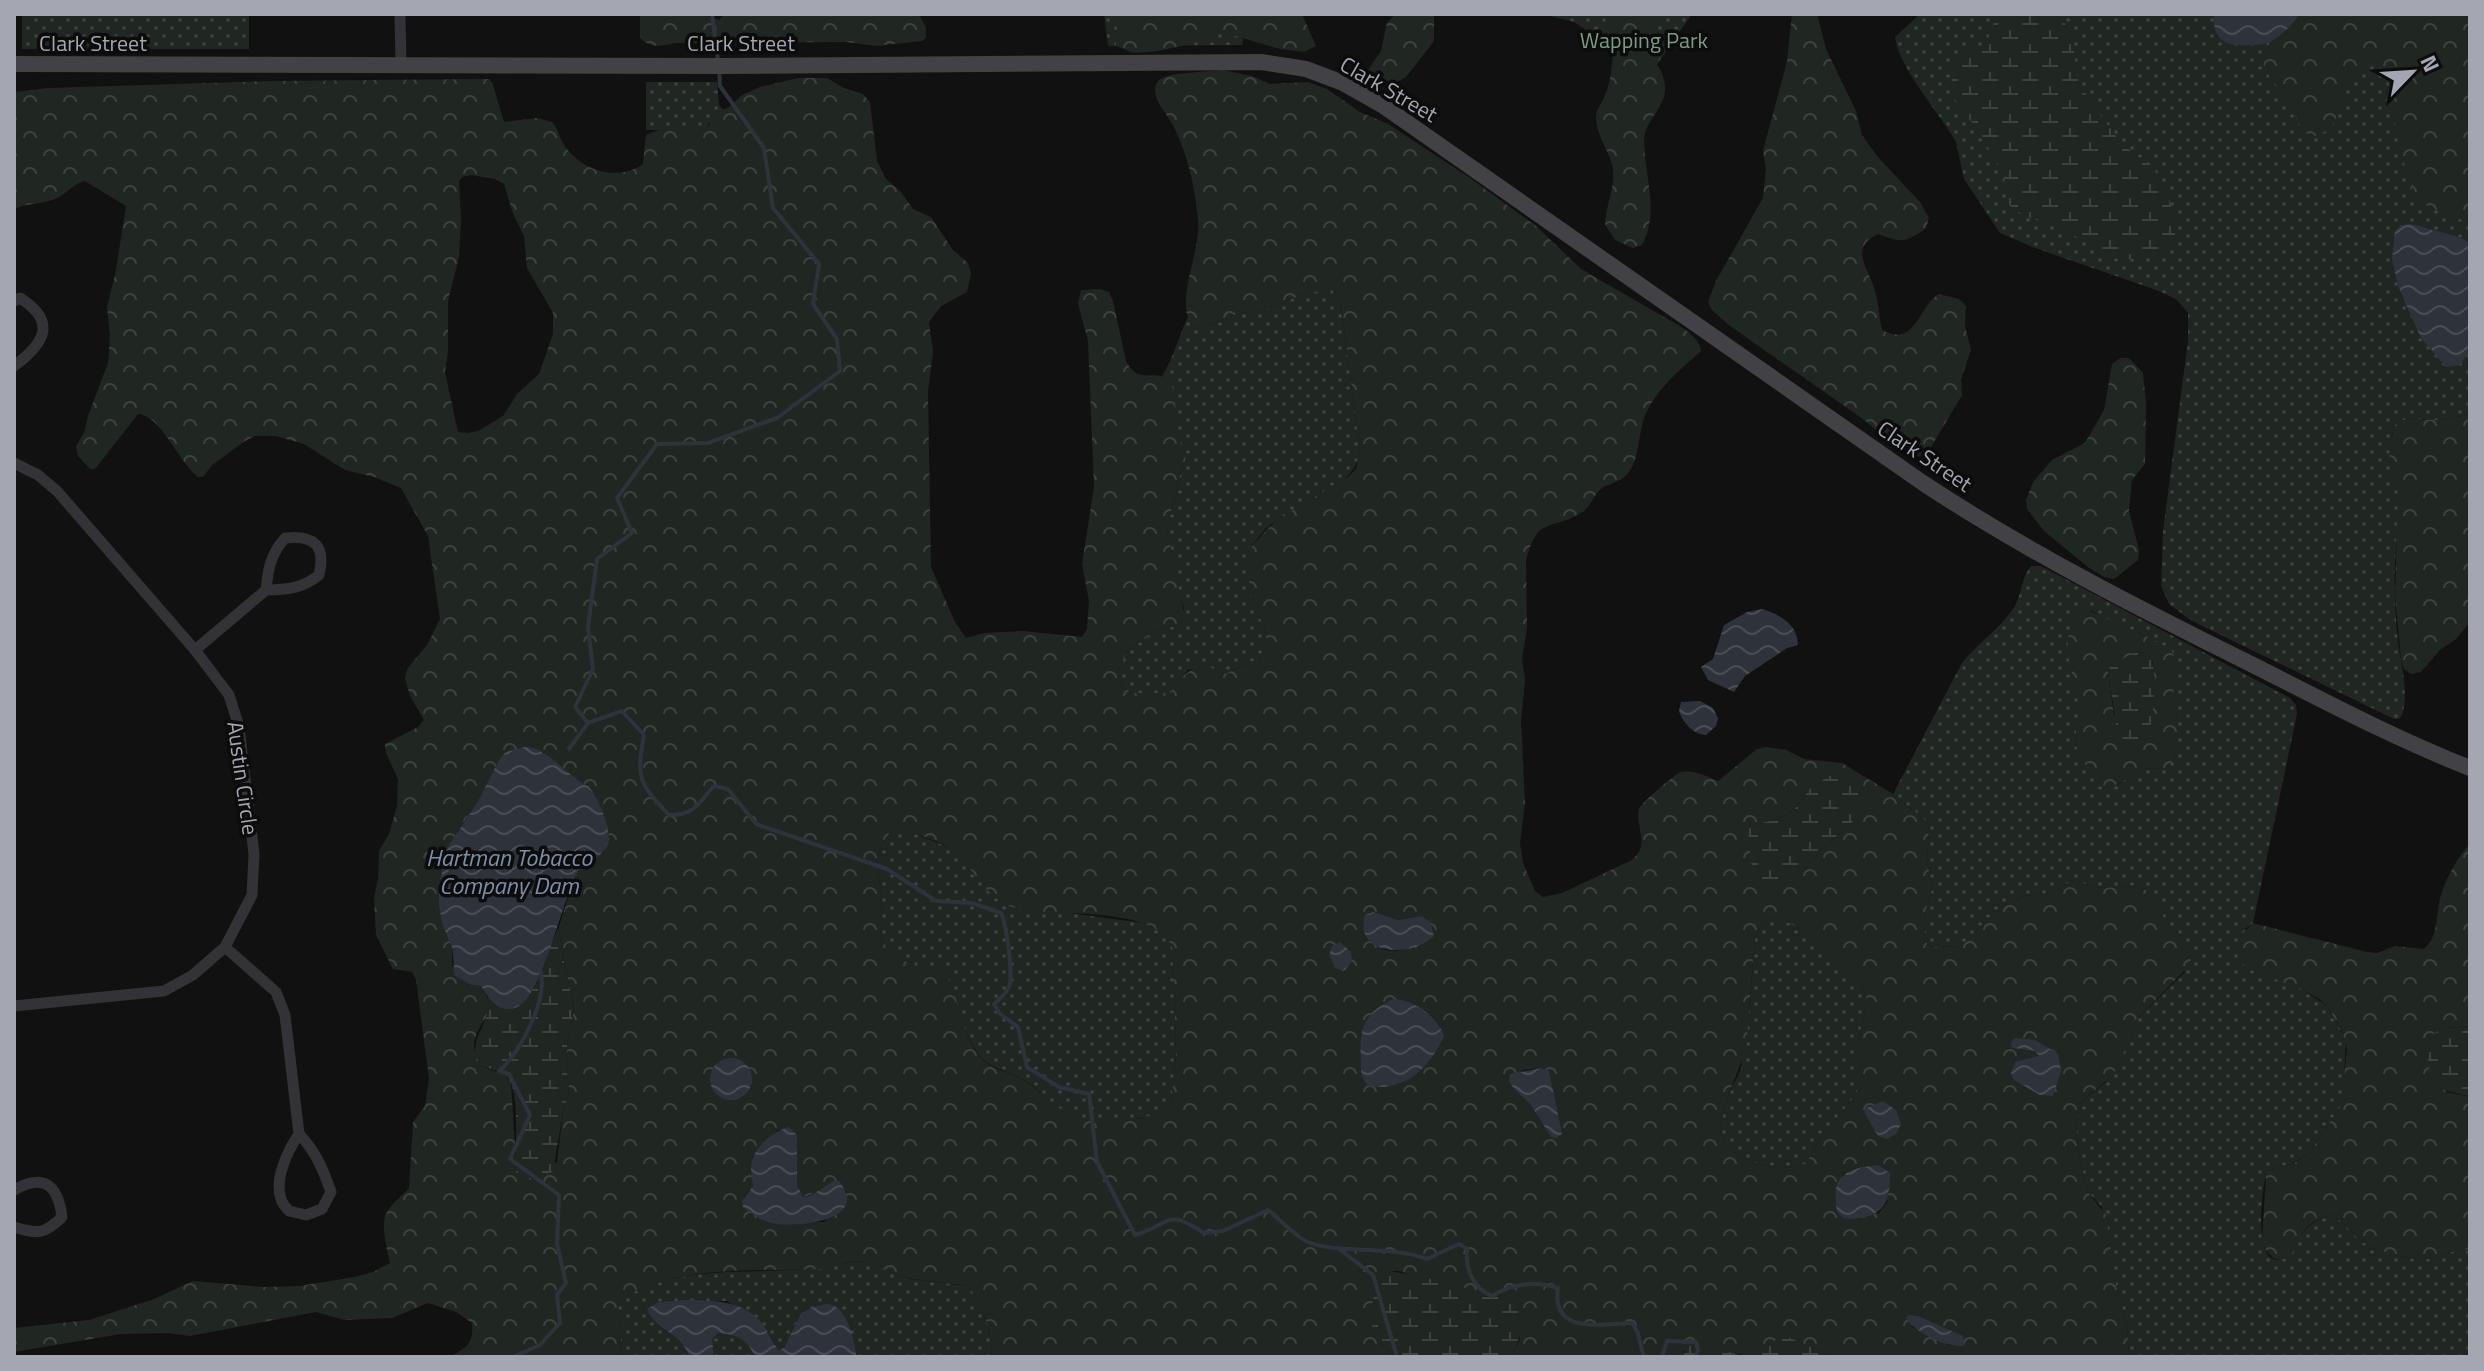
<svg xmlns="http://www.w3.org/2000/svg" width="2484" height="1371" font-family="'Titillium Web',sans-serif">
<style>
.green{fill:url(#green-dots);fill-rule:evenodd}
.forest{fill:url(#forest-crowns);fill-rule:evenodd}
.wetland{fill:url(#wetland-marsh)}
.water{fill:url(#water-waves)}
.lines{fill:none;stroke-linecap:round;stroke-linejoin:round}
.stream{stroke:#2e333b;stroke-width:4}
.minor{stroke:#323237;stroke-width:11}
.secondary{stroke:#414146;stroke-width:16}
.labels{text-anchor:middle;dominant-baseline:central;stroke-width:7;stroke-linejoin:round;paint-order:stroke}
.park-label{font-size:22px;fill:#7d9a83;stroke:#0c0c0d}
.street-label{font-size:22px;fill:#a4a6b1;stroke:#0c0c0d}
.water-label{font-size:24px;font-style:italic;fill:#7e8ea9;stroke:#0c0c0d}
</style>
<defs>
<pattern id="green-dots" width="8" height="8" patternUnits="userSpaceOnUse" patternTransform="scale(2)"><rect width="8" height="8" fill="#202621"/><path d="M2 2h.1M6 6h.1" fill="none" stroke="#3d423f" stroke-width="1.8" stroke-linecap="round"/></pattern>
<pattern id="forest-crowns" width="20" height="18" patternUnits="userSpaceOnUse" patternTransform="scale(2)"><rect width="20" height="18" fill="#202621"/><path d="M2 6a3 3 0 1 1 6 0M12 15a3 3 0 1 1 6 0" fill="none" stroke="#3d423f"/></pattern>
<pattern id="wetland-marsh" width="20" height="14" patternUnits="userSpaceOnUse" patternTransform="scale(2)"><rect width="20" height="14" fill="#202621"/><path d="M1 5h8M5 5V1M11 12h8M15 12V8" fill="none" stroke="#3d423f"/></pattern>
<pattern id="water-waves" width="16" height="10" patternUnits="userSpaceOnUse" patternTransform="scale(2)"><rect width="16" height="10" fill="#2e333b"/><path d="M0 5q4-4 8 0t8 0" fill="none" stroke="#494e55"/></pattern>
</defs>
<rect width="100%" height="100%" fill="#111112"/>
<path class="green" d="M22 14H249V49H22Z
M1104 14H1248L1242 45 1108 46Z
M1542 14H1692L1651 73 1574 22Z
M1920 14H2470V415C2459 416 2448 419 2437 420 2420 421 2408 414 2394 426 2387 456 2395 464 2398 493 2400 511 2397 529 2396 548 2393 579 2395 610 2398 641 2400 660 2412 703 2399 719H2394L2192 621 2169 604 2161 586 2163 531 2188 341V313L2176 299 2159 291 2035 248 2000 233 1964 179 1956 142 1951 134C1935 108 1898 65 1895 37Z
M646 82H717L719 105 735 122 709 123 707 130H646Z
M1322 289H1332L1341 306 1360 451C1357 486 1302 503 1275 521 1265 528 1257 539 1249 549L1253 609 1264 624 1266 634V643L1260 658 1225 674 1206 666 1188 670 1171 693H1133L1124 688 1119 679V669L1128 650 1161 628 1180 626 1184 608 1178 589 1167 529 1179 479 1186 459C1184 450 1179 443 1177 434 1170 413 1181 392 1162 376 1174 358 1178 337 1188 317L1193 326 1201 329 1237 314 1266 310 1303 294Z
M2031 566H2041L2290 698 2296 705 2297 714 2253 923 2245 929 2303 990 2327 1006 2346 1039 2343 1096 2341 1106 2309 1153 2292 1164 2274 1168 2266 1175C2262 1189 2251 1276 2286 1257 2295 1252 2297 1239 2304 1231 2310 1223 2321 1219 2330 1215 2344 1220 2349 1231 2359 1239 2374 1251 2402 1258 2420 1259 2438 1261 2452 1247 2470 1250V1357H2129L2127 1325 2116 1286 2102 1207 2088 1192 2085 1182 2078 1150 2076 1120 2082 1101 2106 1082 2130 1039 2136 1020 2185 972 2182 937 2167 923 2146 890 2137 886 2098 888 2079 882H2070L2053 893 2024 896 2006 904 1961 946 1932 947 1924 941 1926 910 1932 889 1927 859 1929 828 1925 820 1893 794 1962 663C1977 644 1997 631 2011 612 2022 599 2020 579 2031 566ZM2091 610 2107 620 2144 635 2173 688 2174 708 2178 719 2174 756 2161 769 2141 768 2118 785C2095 775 2084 767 2075 743Z
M893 829H903L950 848 1027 911 1048 910 1143 923 1163 932 1171 940 1173 950 1176 1054 1171 1102 1167 1111C1145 1120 1093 1126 1070 1116 1052 1107 1039 1088 1022 1079 1007 1070 990 1069 979 1055 969 1042 962 1021 956 1005 952 993 951 981 944 971L904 961 881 941C880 928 882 915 882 902 880 872 869 856 893 829Z
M1770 918C1803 919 1841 965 1863 986L1867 1001 1858 1042V1085L1852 1100 1823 1134 1806 1164C1776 1173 1728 1163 1719 1129L1728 1096 1741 1069 1750 1003 1755 937 1762 923Z
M855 1261 875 1263 893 1273 911 1279 968 1286C985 1308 991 1330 992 1357H857V1353L801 1313 784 1348 779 1350 760 1321 727 1301 659 1302 655 1321 683 1341 689 1357H622L618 1308 620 1298C697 1256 776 1282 855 1261Z
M718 1333C738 1335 746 1338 755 1357H714L711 1339Z"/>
<path class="forest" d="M640 14H703L719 20 725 14H919L926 28V38L922 41 877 46 846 42 676 43C661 46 651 49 640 38Z
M1118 14H1302L1316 46 1304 52 1280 49 1222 32 1191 44 1158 51 1134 53 1116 46 1115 18Z
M1395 14H1434V41L1431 45 1406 77 1389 86 1372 78 1368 70 1381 51 1387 23Z
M1595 14H1661C1629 56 1666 57 1665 89 1665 108 1645 120 1644 140 1644 174 1660 213 1642 245L1633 248 1615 240 1605 224C1606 205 1615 189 1613 169 1610 151 1596 136 1596 117 1596 110 1600 106 1603 100 1614 76 1617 40 1604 17Z
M1792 14H1817L1826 49 1856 111 1862 135 1877 156 1920 202 1929 218 1926 228C1906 243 1902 243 1878 234 1847 249 1870 269 1875 291 1879 304 1879 317 1882 330 1917 348 1917 307 1939 294L1959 299 1966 306 1965 326 1971 350 1961 379 1962 395 1931 447 1924 454 1915 457 1893 445 1863 419 1730 326 1712 310 1708 302 1716 281 1763 198 1766 169 1763 151 1787 61Z
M2300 14H2470V225L2456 217 2429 207 2414 196 2398 143 2388 79 2379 62 2371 58C2350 72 2341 105 2332 128L2315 136C2296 132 2298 116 2289 102 2278 83 2261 76 2262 51Z
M1223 70 1252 76 1270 84 1308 82 1327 89 1360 112 1388 124 1470 178 1536 226 1581 269 1683 328C1692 335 1699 339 1701 351 1681 369 1655 390 1645 416 1637 434 1641 465 1623 478 1616 483 1607 484 1601 489 1593 495 1591 507 1581 513 1550 531 1537 516 1526 561L1527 628 1522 659 1525 680 1521 720 1525 803 1520 843 1523 863 1535 891 1543 897 1562 893 1630 861C1652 846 1635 829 1639 809 1640 804 1675 774 1681 772 1692 769 1708 777 1718 781L1757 749 1766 747 1786 750 1804 759 1842 763 1893 794 1925 820 1929 828 1927 859 1932 889 1926 910 1924 941 1932 947 1961 946 2006 904 2024 896 2053 893 2070 882H2079L2098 888 2137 886 2146 890 2153 897 2167 923 2189 944 2191 964 2136 1020 2130 1039 2113 1075 2082 1101 2076 1120 2078 1150 2085 1182 2088 1192 2106 1215 2116 1286 2127 1325 2129 1357H1834L1788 1337 1755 1357 1727 1352 1684 1351 1682 1357H1511L1520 1339 1511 1295 1481 1297 1457 1284 1417 1278 1399 1271H1390L1381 1344 1396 1357H992C991 1330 985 1308 968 1286 944 1281 920 1283 896 1274 882 1269 871 1260 855 1261 843 1262 832 1269 819 1269 752 1272 682 1264 620 1299L618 1308 624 1327 620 1336 622 1357H449C466 1349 474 1343 472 1323L456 1312 428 1303 392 1318 344 1320 316 1312 190 1336 167 1333 121 1334 14 1352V1328L89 1320 154 1299 193 1281 264 1287 299 1286 355 1277 373 1272 390 1263C387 1249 380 1225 387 1212 392 1203 403 1195 409 1188L413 1122 425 1106 429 1078 416 980 412 972 393 969 376 935 374 898 378 879 379 851 389 834 397 806 398 779 386 753 385 744 418 727 424 720 410 696 405 678 407 669 427 645 440 619 428 536 401 488 374 477 345 470 304 444 276 436H255L245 441 212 465 203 477H198C179 463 161 415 138 414L95 469H90L78 456 76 447 85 430 88 416 108 363 110 335 107 307 116 270 126 206 85 181C72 184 67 194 55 199 42 204 28 203 14 209V92L48 88 272 81 489 79 492 82 504 122 537 118 552 122C558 128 559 137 564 145 582 171 616 182 643 164L646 135 659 130H705L709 126 713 112 728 108 742 95 760 87 798 78H827L844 88 863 94 870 102 877 161 886 179 901 192 913 209 931 217 953 250 968 263 971 273 967 292 941 306 929 322 933 351 928 392 931 567 955 622 966 638 984 633 1023 631 1082 637 1087 629 1089 601 1082 564 1094 487 1088 341 1078 304 1081 290 1100 289 1109 292 1113 301 1126 361C1139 387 1156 367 1168 381 1180 393 1173 414 1176 430 1178 440 1184 449 1186 459L1179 479 1167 529 1185 618 1180 626 1161 628 1128 650 1119 669V679L1124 688 1133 693H1171L1182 677 1196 666H1206L1225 674 1260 658 1266 643V634L1264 624 1253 609 1251 600 1247 558 1249 549 1275 521 1349 476 1356 469 1360 451 1341 306 1332 289 1303 294 1266 310 1237 314 1201 329C1195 327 1190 325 1188 318 1179 290 1201 250 1198 220 1195 187 1188 155 1173 125 1167 114 1148 95 1158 81 1164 72 1210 72 1223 70ZM471 175 495 179 504 184 513 214 524 236 527 268 553 313V334L539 374 517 394 503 416 478 431 468 433 458 432 445 372 448 352V301L459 257 461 221 459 181 462 177ZM543 752 565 772 590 787 609 834 604 853 586 862 574 878 559 927 563 958 574 1008 566 1053 569 1093 563 1112 557 1162 517 1176 511 1083 505 1075 478 1065C477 1059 474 1052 474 1046 475 1020 502 1016 481 986L470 985 452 966 457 832 478 801 500 758ZM1812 786 1852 823 1822 848 1803 872 1753 856 1748 831 1750 826 1778 819 1794 810ZM893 829C905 829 946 843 955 852 978 874 988 903 1022 910 1058 916 1163 906 1173 950L1176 1054 1171 1102 1167 1111 1139 1119 1079 1118C1056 1111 1043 1092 1023 1080 1011 1072 996 1071 984 1061 961 1040 960 995 944 970L904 961 881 941C880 928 882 915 882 902 880 872 869 856 893 829ZM1374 912 1398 920 1422 916 1431 939C1403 952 1375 962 1363 924ZM1770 918C1803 919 1841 965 1863 986L1867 1001 1858 1042V1085L1852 1100 1823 1134 1806 1164C1776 1173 1728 1163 1719 1129L1728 1096 1746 1050 1755 937 1762 923ZM1541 1068 1549 1071 1551 1137 1531 1105 1514 1089 1522 1070ZM778 1130 797 1136V1185L803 1197C818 1195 823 1183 839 1181L847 1193 824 1222 774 1223 744 1197 753 1186 752 1157ZM1845 1172 1888 1201 1879 1213 1850 1219 1841 1216C1836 1199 1833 1187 1845 1172ZM1932 1323 1954 1332 1951 1346 1911 1326Z
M2120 358H2129L2143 373 2146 404 2145 464 2132 480 2129 511 2139 550 2138 560 2114 579 2104 577 2088 567 2044 531 2027 509 2026 500 2033 482 2052 460 2085 443 2104 410 2112 364Z
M2470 415V622L2456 639 2440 650 2421 672 2411 674 2404 669 2401 660 2395 595 2398 492 2389 454 2394 426C2408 414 2420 421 2437 420 2448 419 2459 416 2470 415Z
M2081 608C2089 609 2165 644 2171 650 2179 659 2172 691 2174 705 2174 711 2178 716 2178 723 2177 738 2176 752 2170 766L2161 769 2141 768C2128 778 2116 791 2099 784L2095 776 2082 761 2075 743 2079 706 2067 650 2072 612ZM2140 650 2153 662 2154 698 2114 716 2108 672 2114 659H2123Z
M2470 844V1026L2448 1028 2447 1092 2470 1097V1250C2452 1247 2438 1261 2420 1259 2402 1258 2374 1251 2359 1239 2349 1231 2344 1220 2330 1215 2323 1218 2313 1221 2307 1227 2299 1234 2298 1248 2290 1255 2277 1267 2265 1253 2262 1241L2266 1174 2274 1168 2293 1164 2309 1153 2341 1106 2347 1048 2342 1031 2327 1006 2319 999 2303 990 2249 969 2241 963 2237 955 2240 936 2253 923 2367 952 2377 953 2395 946 2424 949C2440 935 2435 914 2441 895 2446 878 2458 856 2470 844Z"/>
<path class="wetland" d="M1997 14H2061L2073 44 2077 75 2085 93 2120 142 2154 170 2165 186 2174 215 2175 235 2165 252C2105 271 2109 250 2059 228 2038 219 2027 220 2008 204L2004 176 1981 135 1953 97 1950 89 1955 61 1961 54 1980 47 1987 41Z
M2140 650 2150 653C2158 678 2153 713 2149 738L2130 743 2122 738 2117 730 2108 672 2114 659H2123Z
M1837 772 1865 791 1864 801 1852 823 1822 848 1803 872 1764 898 1754 887 1748 831 1750 826 1778 819 1794 810 1812 786Z
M559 927 563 958 574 1008 566 1053 569 1093 563 1112 553 1171C541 1179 531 1182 517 1177 513 1154 522 1093 507 1077 500 1071 487 1068 478 1065 466 1035 495 1023 487 994L495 1005 545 956Z
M2470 1026V1097L2438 1088C2431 1078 2429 1070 2428 1058 2425 1026 2444 1029 2470 1026Z
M1390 1271 1457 1284 1482 1297 1511 1294C1529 1315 1522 1335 1511 1357H1396C1386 1349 1374 1339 1372 1325 1369 1308 1375 1281 1390 1271Z
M1788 1337 1834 1357H1755L1778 1338Z
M1699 1341 1744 1357H1682L1690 1343Z"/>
<path class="water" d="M2214 14H2300C2292 24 2284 34 2273 40 2265 45 2257 45 2248 45 2225 47 2212 39 2214 14Z
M2411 224 2459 237 2470 243V350L2460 365 2446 367 2421 338 2398 286 2392 259 2395 231 2401 225Z
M1762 609C1781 615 1797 624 1798 645L1787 648 1745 676 1734 692 1708 680 1701 667 1713 659 1724 625 1747 612Z
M1700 701 1713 708 1718 718 1716 726 1706 735C1693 734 1683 723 1679 711L1681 702Z
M524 747C531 747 536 748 542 752 556 760 567 773 581 782 583 783 589 786 590 788 599 800 610 826 609 840 607 859 581 861 574 879 563 903 540 996 519 1006 500 1016 490 1000 481 986L471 985 454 975 453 950 442 923 439 905V886L447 848 478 801 500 758 506 752Z
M1374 912 1398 920 1422 916 1430 922 1434 936C1410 959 1353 955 1365 915Z
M1340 942 1351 952 1352 961 1344 971 1335 968 1329 955 1332 946Z
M1394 999C1414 1000 1438 1017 1444 1036 1430 1067 1406 1092 1369 1086 1361 1080 1361 1073 1361 1063 1359 1030 1362 1013 1394 999Z
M2014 1038 2035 1040 2058 1054 2061 1071 2053 1096 2040 1095 2014 1080 2011 1073 2015 1062 2039 1056 2035 1051 2013 1048 2010 1045Z
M710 1079a21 21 0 1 1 42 0a21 21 0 1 1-42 0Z
M1541 1068 1549 1071 1562 1134 1556 1138 1551 1137 1531 1105 1514 1089 1509 1081 1510 1074Z
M1883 1101 1896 1110 1901 1124 1896 1134 1887 1139 1878 1136 1864 1112 1866 1108Z
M789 1127 797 1135V1185L803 1197 810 1196 833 1181H839C871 1220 800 1227 776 1224 763 1222 753 1215 743 1207L742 1201 753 1186C752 1178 750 1169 752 1160 756 1146 775 1130 789 1127Z
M1878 1165 1890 1173C1890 1197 1887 1215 1859 1218 1854 1219 1846 1220 1841 1216 1836 1213 1836 1204 1836 1199 1833 1170 1856 1168 1878 1165Z
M688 1300C714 1301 742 1300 761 1322 768 1331 771 1341 779 1350L784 1348 801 1313C808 1310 818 1305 826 1304 847 1303 854 1341 857 1357H755C746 1338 738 1335 718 1333L712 1339 714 1357H689C683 1332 655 1331 647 1309L659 1302Z
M1909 1315 1918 1316 1963 1336 1965 1345C1948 1349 1915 1333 1906 1318Z"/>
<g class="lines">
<path class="stream" d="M712 14 718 60
M719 69 720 86 764 148 773 208 819 264 813 304 837 339 840 371 777 418 708 443 657 444 617 498 632 533 597 559 588 627 593 669 575 707 588 723 622 711 644 735C636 779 639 783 669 815 696 815 698 803 714 786L728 789 756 824 887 869 936 901 972 903 1001 913C1007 925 1012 970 1010 984 1008 992 1000 999 994 1004L1000 1014 1018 1027 1027 1067 1059 1087 1089 1094 1097 1162 1135 1235C1173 1223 1165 1208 1204 1233L1223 1231 1268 1210C1280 1219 1294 1236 1308 1242 1341 1255 1387 1244 1427 1259L1459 1244 1467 1249C1465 1269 1473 1288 1492 1296 1512 1283 1536 1281 1558 1288 1551 1335 1601 1324 1632 1323 1643 1337 1637 1344 1645 1357
M569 749 588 723
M1338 1248 1373 1275 1397 1357
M513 1357 540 1345 560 1323 557 1295 566 1283 557 1244 559 1195 510 1159 530 1115 509 1074 499 1071C520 1053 551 996 539 968
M1662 1357 1667 1341 1696 1342 1698 1350 1695 1357"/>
<path class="minor" d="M400 14 401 65
M14 301 20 298C58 322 44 344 14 366
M14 463 38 475 57 491 195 650 229 695 239 727 254 854 252 895 225 947 193 975 164 991 14 1006
M195 650 266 590C287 590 303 588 319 575 326 546 315 535 285 538 271 554 268 568 266 590
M225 947 276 992 285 1015 299 1134C288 1150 274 1179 281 1199 282 1204 286 1207 289 1211L306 1215 322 1209 331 1192C323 1169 316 1152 299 1134
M14 1190C44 1173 58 1185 62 1217 44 1235 37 1234 14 1227"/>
<path class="secondary" d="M14 64 725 66 1261 62 1306 69 1343 83 1382 105 1923 483C2029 553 2142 610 2255 666 2326 702 2396 739 2470 768"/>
</g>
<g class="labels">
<g class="park-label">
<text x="1644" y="40">Wapping Park</text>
</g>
<g class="street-label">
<text x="93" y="43">Clark Street</text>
<text x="741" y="43">Clark Street</text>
<text transform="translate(1389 89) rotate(30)">Clark Street</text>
<text transform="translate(1925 456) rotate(34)">Clark Street</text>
<text transform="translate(243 778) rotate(82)">Austin Circle</text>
</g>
<g class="water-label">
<text x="509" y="857">Hartman Tobacco<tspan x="509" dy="28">Company Dam</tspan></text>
</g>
</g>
<rect width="2484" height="1371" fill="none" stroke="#a4a6b1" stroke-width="32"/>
<g transform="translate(2412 72) rotate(65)" stroke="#0c0c0d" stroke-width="6" paint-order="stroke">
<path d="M0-6L14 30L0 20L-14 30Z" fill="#a4a6b1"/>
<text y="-12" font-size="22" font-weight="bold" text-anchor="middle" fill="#a4a6b1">N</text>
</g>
</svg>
